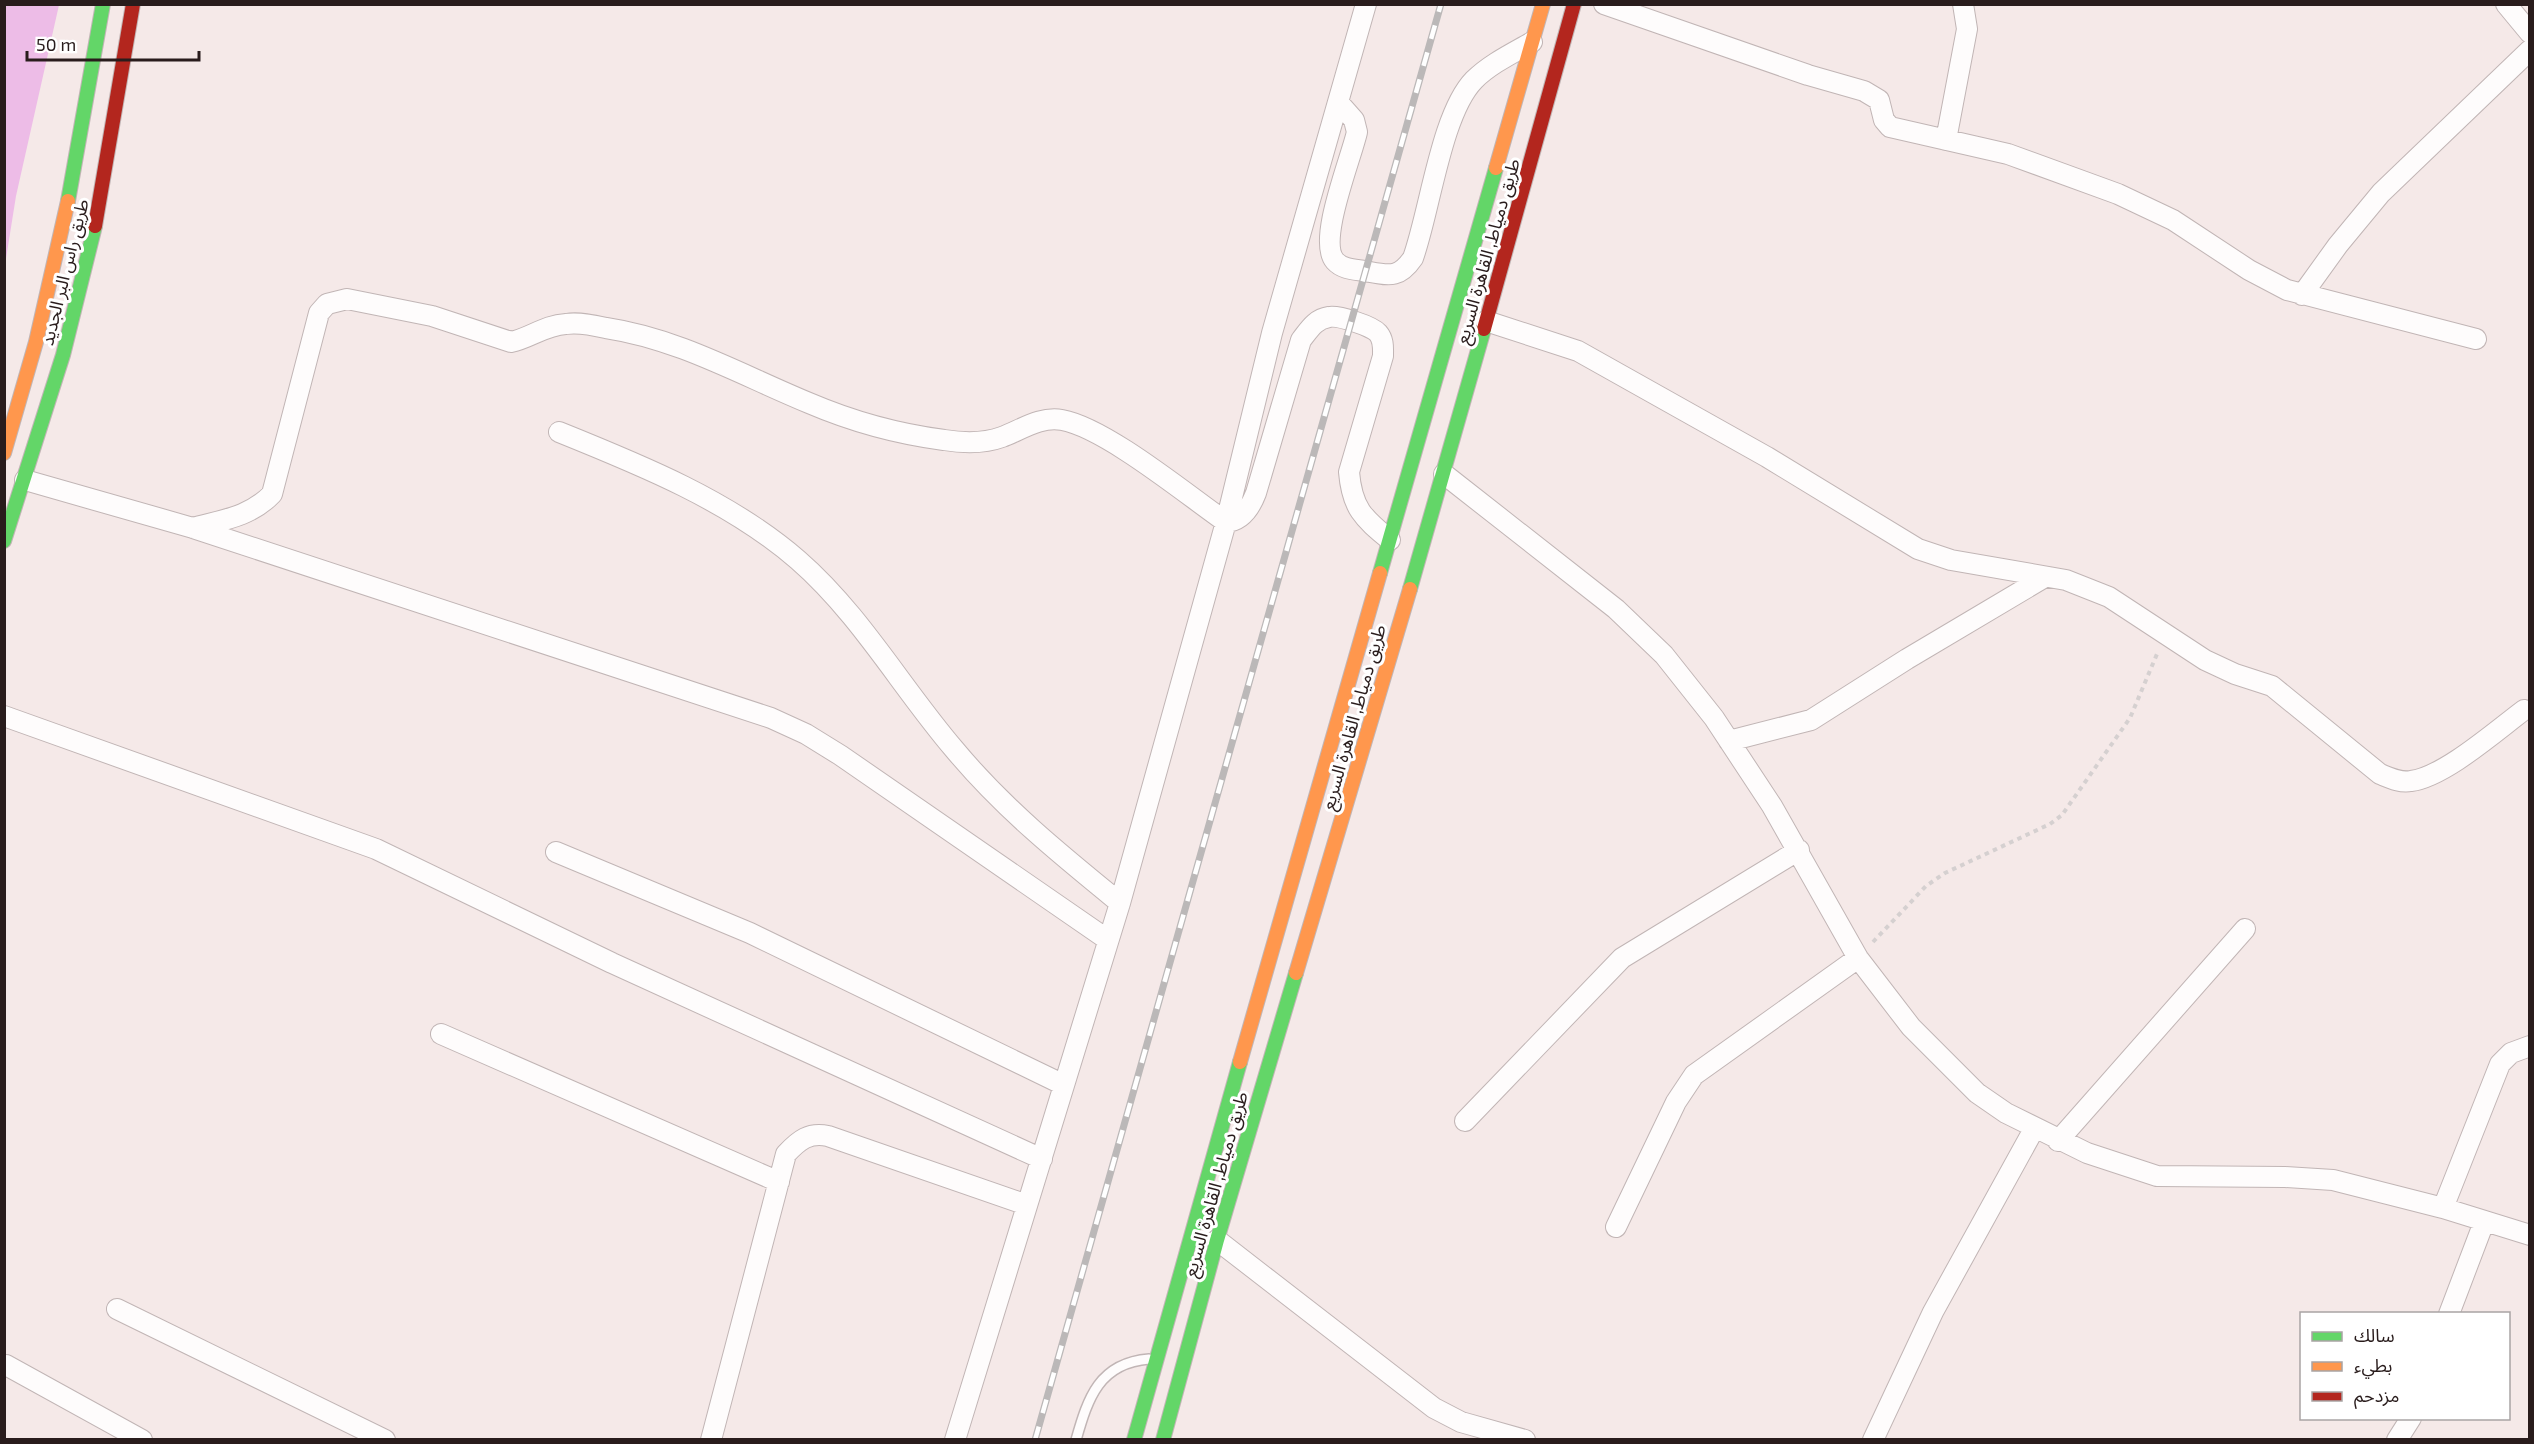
<svg xmlns="http://www.w3.org/2000/svg" width="2534" height="1444" font-family="'Exo 2','Noto Sans Arabic',sans-serif">
<style>
.water{fill:#edbce7}
.lines{fill:none;stroke-linecap:round;stroke-linejoin:round}
.lane-casing{stroke:#c1b5b5;stroke-width:12}
.street-casing{stroke:#c1b5b5;stroke-width:22}
.fast-casing{stroke:#c1b5b5;stroke-width:16}
.slow-casing{stroke:#c1b5b5;stroke-width:16}
.jam-casing{stroke:#c1b5b5;stroke-width:16}
.path{stroke:#d5d0d0;stroke-width:4;stroke-dasharray:4.5 4.5;stroke-linecap:butt}
.lane{stroke:#fefcfc;stroke-width:9}
.street{stroke:#fefcfc;stroke-width:20}
.fast{stroke:#63d668;stroke-width:14}
.slow{stroke:#ff974d;stroke-width:14}
.jam{stroke:#b3261e;stroke-width:14}
.rail-casing{stroke:#bbb8b8;stroke-width:7}
.rail{stroke:#fff;stroke-width:4.5;stroke-dasharray:14;stroke-linecap:butt}
.labels{text-anchor:middle;dominant-baseline:central;stroke-width:6;stroke-linejoin:round;paint-order:stroke}
.street-label{font-size:18px;fill:#291c1c;stroke:#fff}
</style>
<rect width="100%" height="100%" fill="#f5e9e8"/>
<path class="water" d="M5 4 59 5 16 196 5 265Z"/>
<g class="lines">
<g class="lane-casing">
<path id="lane" d="M1076 1440C1088 1398 1099 1363 1149 1359"/>
</g>
<g class="street-casing">
<path id="street" d="M1604 4 1808 75 1864 91 1879 100 1884 120 1890 127 2008 154 2118 194 2173 220 2249 270 2287 290 2476 339
M2506 4 2530 33
M1339 103 1354 120 1357 132C1351 159 1317 241 1335 261 1344 271 1358 269 1370 272 1391 276 1400 277 1413 258 1430 211 1441 114 1474 80 1490 64 1513 53 1532 42
M1946 140 1967 29 1963 4
M2302 295 2338 245 2381 193 2530 50
M1486 321 1578 351 1767 457 1918 549 1951 560 2066 580 2109 597 2205 660 2235 674 2272 686 2380 774C2390 778 2400 783 2411 781 2444 777 2497 730 2524 710
M559 432C641 465 730 501 798 560 860 614 901 687 954 749 1003 808 1061 855 1120 903
M1444 474 1616 609 1664 655 1714 718 1772 806 1858 958 1911 1027 1977 1093 2006 1113 2087 1153 2157 1176 2285 1177 2333 1180 2443 1208 2530 1235
M25 480 193 528 771 718 806 734 840 755 1108 940
M193 528C222 520 250 517 272 494L319 313 327 304 347 299 432 316 511 342C530 338 545 325 566 324 579 322 593 325 606 328 679 339 741 375 809 403 851 421 898 434 944 440 963 443 983 444 1002 437 1021 430 1040 416 1062 420 1106 428 1187 495 1226 522 1242 521 1251 506 1256 493L1301 340C1309 330 1315 319 1329 317 1338 315 1372 326 1378 333 1384 340 1383 348 1383 356L1349 472C1352 508 1363 518 1390 540
M4 716 376 849 612 963 1042 1159
M1729 741 1811 720 1907 659 2045 577
M556 852 750 933 1064 1085
M441 1034 779 1182
M1465 1121 1622 958 1799 850
M2058 1141 2245 929
M2443 1208 2500 1064 2511 1053 2530 1046
M1616 1227 1676 1102 1694 1075 1858 958
M1217 1240 1434 1408 1461 1422 1525 1440
M117 1309 385 1440
M2449 1314 2484 1222
M6 1365 142 1440
M711 1440 786 1154C799 1140 809 1132 828 1136L1027 1205
M955 1440 1120 903 1226 522 1272 333 1366 4
M1873 1440 1933 1312 2034 1129
M2397 1440 2411 1418"/>
</g>
<g class="fast-casing">
<path id="fast" d="M68 201 103 4
M4 541 63 355 95 226
M1380 573 1496 168
M1410 589 1484 329
M1134 1440 1240 1062
M1163 1440 1217 1240 1296 973"/>
</g>
<g class="slow-casing">
<path id="slow" d="M1496 168 1543 4
M4 453 36 342 68 201
M1296 973 1410 589
M1240 1062 1380 573"/>
</g>
<g class="jam-casing">
<path id="jam" d="M95 226 133 4
M1484 329 1574 4"/>
</g>
<path class="path" d="M1873 942 1926 886 1945 873 2050 824 2062 815 2130 718 2157 654"/>
<use href="#lane" class="lane"/>
<use href="#street" class="street"/>
<use href="#fast" class="fast"/>
<use href="#slow" class="slow"/>
<use href="#jam" class="jam"/>
<g class="rail-casing">
<path id="rail" d="M1035 1440 1441 4"/>
</g>
<use href="#rail" class="rail"/>
</g>
<g class="labels">
<g class="street-label">
<text transform="translate(1487 251) rotate(-74)">طريق دمياط, القاهرة السريع</text>
<text transform="translate(64 272) rotate(-76)">طريق راس البر الجديد</text>
<text transform="translate(1353 717) rotate(-74)">طريق دمياط, القاهرة السريع</text>
<text transform="translate(1215 1184) rotate(-74)">طريق دمياط, القاهرة السريع</text>
</g>
</g>
<rect width="2534" height="1444" fill="none" stroke="#291c1c" stroke-width="12"/>
<rect x="2300" y="1312" width="210" height="108" fill="#ffffff" stroke="#a9a4a4" stroke-width="1.5"/>
<rect x="2312" y="1332" width="30" height="9" fill="#63d668" stroke="#a9a4a4" stroke-width="1.5"/>
<text x="2354" y="1342" font-size="18" fill="#291c1c">سالك</text>
<rect x="2312" y="1362" width="30" height="9" fill="#ff974d" stroke="#a9a4a4" stroke-width="1.5"/>
<text x="2354" y="1372" font-size="18" fill="#291c1c">بطيء</text>
<rect x="2312" y="1392" width="30" height="9" fill="#b3261e" stroke="#a9a4a4" stroke-width="1.5"/>
<text x="2354" y="1402" font-size="18" fill="#291c1c">مزدحم</text>
<path d="M27 51v9h172v-9" fill="none" stroke="#291c1c" stroke-width="3"/>
<text x="36" y="51" font-size="18" fill="#291c1c" stroke="#ffffff" stroke-width="4.5" paint-order="stroke">50 m</text>
</svg>
